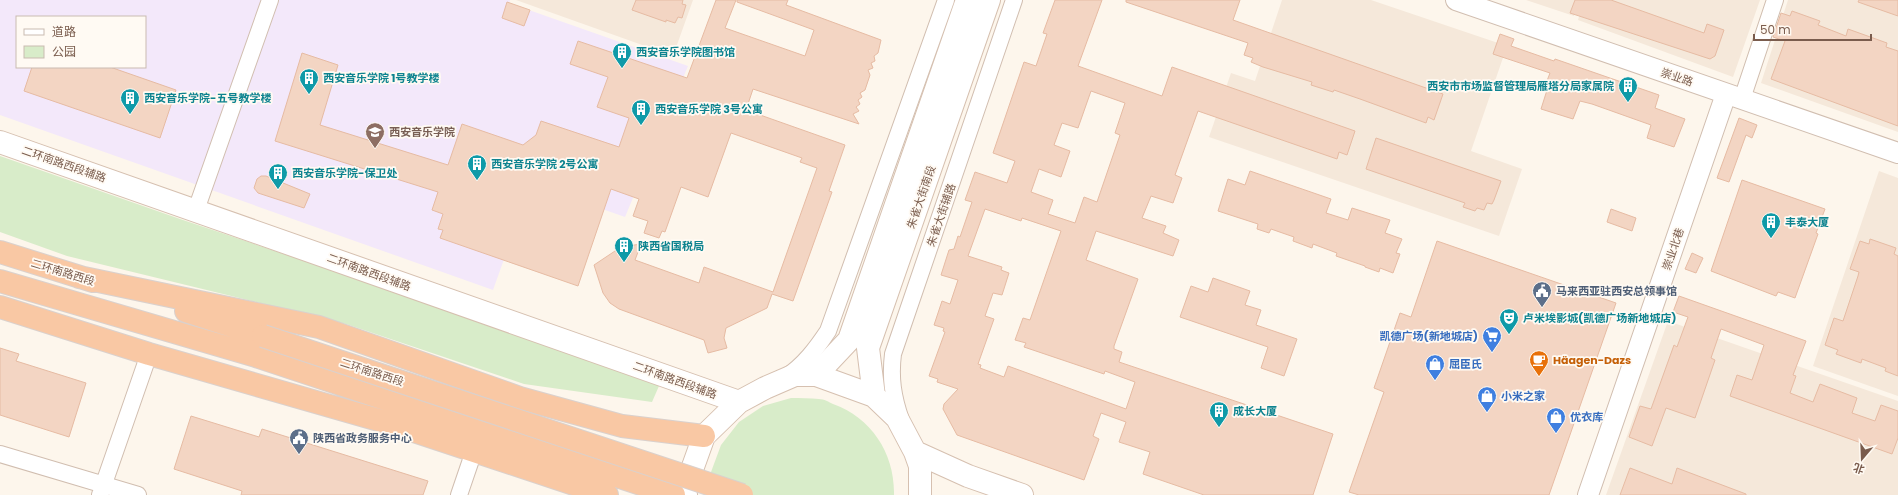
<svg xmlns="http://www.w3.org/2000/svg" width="1898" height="495" font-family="Poppins,'Noto Sans SC',sans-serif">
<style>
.residential{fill:#f5e8da}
.education{fill:#f3e8fa;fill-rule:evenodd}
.green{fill:#d8ecc9}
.building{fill:#f3d5c3;stroke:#e6bba3;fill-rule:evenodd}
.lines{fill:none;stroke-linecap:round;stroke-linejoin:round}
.minor-casing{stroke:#d1beb0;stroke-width:18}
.tertiary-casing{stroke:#d1beb0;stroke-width:22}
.secondary-casing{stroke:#d6c0b0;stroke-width:24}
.trunk-casing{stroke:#dad1cd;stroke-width:24}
.minor{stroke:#fff;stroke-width:16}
.tertiary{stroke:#fff;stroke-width:20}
.secondary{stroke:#fff;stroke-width:22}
.trunk{stroke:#f9c8a4;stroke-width:22}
.trunk-bridge-casing{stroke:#dad1cd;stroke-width:24;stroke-linecap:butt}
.trunk-bridge{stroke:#f9c8a4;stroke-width:22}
.labels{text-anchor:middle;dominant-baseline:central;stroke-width:3.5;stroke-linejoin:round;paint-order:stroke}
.culture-label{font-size:11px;font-weight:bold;fill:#0d838f;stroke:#fffaf3;text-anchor:start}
.street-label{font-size:11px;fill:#7a5c4d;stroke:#fffaf3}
.education-label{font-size:11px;font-weight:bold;fill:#785e54;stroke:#fffaf3;text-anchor:start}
.service-label{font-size:11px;font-weight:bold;fill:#4e5e75;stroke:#fffaf3;text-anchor:start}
.shop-label{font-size:11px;font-weight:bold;fill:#366cbe;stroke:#fffaf3;text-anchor:start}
.food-label{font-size:11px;font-weight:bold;fill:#c56008;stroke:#fffaf3;text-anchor:start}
</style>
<rect width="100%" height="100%" fill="#fdf6ec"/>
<path class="residential" d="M516 0H693L673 56Z
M1282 0H1371L1507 46 1471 151 1522 169 1499 236 1209 137 1231 73 1255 81Z
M1526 0H1579L1574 16Z
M1584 0H1760L1733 77 1578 20Z
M1788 0H1898V132L1761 83Z
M1879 171 1898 178V396L1813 366Z
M1668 321 1898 401V495H1606Z"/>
<path class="education" d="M0 0H510L509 3 688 66 625 217 531 184 493 290 0 115ZM17 17H145V67H17Z"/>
<path class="green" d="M0 156 183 220 587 356 659 386 652 402 524 384 346 324 67 256 0 232Z
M791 398C800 398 810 398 819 399 824 399 829 402 833 404 872 418 895 454 894 495H710L711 472 721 445 739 422 763 406Z"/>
<path class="building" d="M636 0H683L682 4 686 5 682 18 678 17 675 23 666 20V22L632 10Z
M716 0H736L725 28 805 56 814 30 737 2V0H788L786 5 881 40 878 53 874 56 875 61 871 63 873 68 868 70 870 75 865 90 860 93 862 97 858 100 860 104 856 107 859 111 853 114 859 124 753 89 746 110 845 145 829 191 832 192 793 301 772 294 767 308 726 328 724 338 727 348 708 353 704 340 619 309 610 303 603 293 594 265 621 247 641 244 635 260 699 283 704 267 773 292 817 168 800 162 802 158 731 133 708 197 681 187 665 232 662 231 659 238 644 233 648 221 633 216 639 199 611 189 578 286 440 238 443 230 438 229 443 214 432 210 438 192 275 141 302 53 338 65 320 125 448 165 462 124 523 145 536 135 541 121 619 147 629 118 597 107 608 77 570 64 578 41 687 78Z
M1055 0H1102L1078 66 1162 96 1172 67 1355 131 1347 155 1339 152 1337 159 1198 111 1175 175 1182 178 1173 203 1151 196 1142 218 1166 226 1163 233 1179 240 1173 256 1096 231 1086 260 1138 279 1114 346V349L1122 352 1119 362 1333 434 1313 495H1204L1143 474 1150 452 1119 442 1126 422 1101 413 1093 436 1099 439 1084 480 957 435 943 409 944 404 958 389 937 382 938 379 929 376 945 332 943 331 944 328 934 325 942 301 950 304 958 280 941 275 949 250 954 249 958 236 960 237 972 202 965 200 975 172 1007 183 1015 161 993 153 1024 62 1036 66 1047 34 1043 33ZM1091 91 1125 103 1115 133 1120 135 1097 202 1084 197 1075 223 1048 214 1053 200 1031 192 1039 169 1061 177 1070 151 1054 145 1062 123 1078 128ZM985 209 1021 221 1022 218 1061 231 1030 320 1023 318 1015 340 1026 343 1024 347 1104 374 1105 371 1135 382 1126 409 1008 366 1004 377 980 368 981 365 978 364 994 319 985 316 993 293 1002 295 1009 273 1001 270 1002 267 968 256Z
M1126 0H1240L1233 20 1443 94 1434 120 1428 117 1426 123 1360 99 1334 90 1333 92 1311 85 1312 82 1263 67 1251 62 1253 58 1244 55 1248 43 1126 2Z
M1575 0H1611L1704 33 1707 24 1724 30 1715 56 1710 59 1570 13Z
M1859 0H1898V16L1858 2Z
M507 2 530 10 524 26 502 18Z
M1792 11 1820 21 1818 25 1846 36 1848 29 1887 43 1886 47 1898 51V126L1771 79 1785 41 1773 37 1781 13 1790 16Z
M1500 34 1514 39 1511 46 1554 61 1555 59 1659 95 1655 108 1685 119 1674 147 1647 138 1651 125 1592 104 1580 101 1573 119 1541 109 1548 87 1545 86 1550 73 1493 54Z
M32 67H110L176 90 160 138 24 91Z
M1739 118 1757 125 1752 138 1746 135 1729 182 1717 178Z
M1376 138 1501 181 1494 200 1492 204 1487 203 1484 210 1477 208 1475 211 1463 207 1465 203 1366 169Z
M1250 171 1331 199 1326 213 1348 220 1352 208 1390 220 1385 233 1402 239 1396 253 1400 254 1393 273 1380 268 1379 272 1365 267V266L1336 256 1337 253 1313 244 1312 248 1293 241 1294 237 1271 229 1269 233 1257 229 1258 224 1218 211 1228 179 1245 185Z
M261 176H266L310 194 304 208 258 193 254 188 257 179Z
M1742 180 1825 209 1816 233 1818 234 1795 298 1778 292 1776 296 1711 271Z
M1611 209 1636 218 1632 231 1607 222Z
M1870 239 1896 248 1894 254 1898 256V376L1885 371 1886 368 1862 359 1861 363 1836 354 1838 350 1825 345 1834 318 1843 321 1858 276 1859 272 1850 269 1860 241 1869 244Z
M1437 241 1616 303 1549 495H1359L1349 492 1384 392 1374 388 1400 313 1411 317Z
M1692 253 1703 258 1696 273 1685 269Z
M1213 278 1250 291 1245 305 1261 310 1256 325 1297 339 1284 376 1261 368 1268 347 1180 317 1191 286 1208 292Z
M1679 296 1806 341 1793 375 1796 376 1790 393 1813 402 1820 384 1857 398 1852 413 1875 421 1881 405 1898 411V438L1892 454 1730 396 1737 375 1752 380 1764 345 1721 329 1711 358 1715 360 1695 418 1666 408 1652 446 1629 437 1640 406 1651 409 1674 345 1677 347 1688 317 1673 312Z
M0 348 19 354 16 361 86 383 69 437 0 415Z
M191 416 259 437 262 429 428 481 423 495H241L242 491 174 469Z
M1630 468 1672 484 1677 468 1746 494V495H1620Z"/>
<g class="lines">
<g class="minor-casing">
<path id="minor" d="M1742 99 1775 0
M196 210 270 0
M786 377C804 365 816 349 828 331L946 0
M901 420C893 397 890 378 893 354L1014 0
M0 454 138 495
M100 495 149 354
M459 495 474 451"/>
</g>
<g class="tertiary-casing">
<path id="tertiary" d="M1456 0 1898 153
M1588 495 1726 94"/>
</g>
<g class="secondary-casing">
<path id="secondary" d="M0 142 739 402
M816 375 849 340 967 0
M874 396 868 348 989 0
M915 452 968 476 1022 495
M686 495 685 489 704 436 739 402 765 388 795 375H816L874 396 897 418 915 452 920 466V495"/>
</g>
<g class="trunk-casing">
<path id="trunk" d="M0 252 93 281
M79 277 319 327 520 398 622 426 704 436
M0 281 256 356 674 495
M0 307 149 354 396 425 607 495
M186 311 263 336"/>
</g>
<use href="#minor" class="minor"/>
<use href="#tertiary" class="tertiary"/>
<use href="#secondary" class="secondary"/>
<use href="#trunk" class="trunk"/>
<g class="trunk-bridge-casing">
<path id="trunk-bridge" d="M263 336 742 495"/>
</g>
<use href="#trunk-bridge" class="trunk-bridge"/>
</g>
<defs>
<g id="building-pin" transform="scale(1)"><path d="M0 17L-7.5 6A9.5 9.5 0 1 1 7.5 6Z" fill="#0f9aa8" stroke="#fffaf3"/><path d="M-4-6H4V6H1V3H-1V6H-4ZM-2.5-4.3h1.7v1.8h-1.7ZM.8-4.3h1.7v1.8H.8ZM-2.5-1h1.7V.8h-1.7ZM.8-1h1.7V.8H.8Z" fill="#fff"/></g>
<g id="university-pin" transform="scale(1)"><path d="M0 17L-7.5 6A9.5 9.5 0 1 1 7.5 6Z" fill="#8d6e63" stroke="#fffaf3"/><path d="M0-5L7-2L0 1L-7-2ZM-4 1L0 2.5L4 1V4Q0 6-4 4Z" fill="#fff"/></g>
<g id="civic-pin" transform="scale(1)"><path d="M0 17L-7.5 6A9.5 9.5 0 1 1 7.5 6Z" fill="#5c6f8a" stroke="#fffaf3"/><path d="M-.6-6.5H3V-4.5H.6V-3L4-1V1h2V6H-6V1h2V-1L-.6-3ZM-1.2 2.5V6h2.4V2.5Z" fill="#fff"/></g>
<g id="theatre-pin" transform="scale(1)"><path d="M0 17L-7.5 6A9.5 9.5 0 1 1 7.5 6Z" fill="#0f9aa8" stroke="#fffaf3"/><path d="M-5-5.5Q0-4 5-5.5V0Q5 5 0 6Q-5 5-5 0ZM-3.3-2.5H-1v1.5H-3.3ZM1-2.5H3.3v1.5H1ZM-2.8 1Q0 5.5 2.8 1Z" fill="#fff"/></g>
<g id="supermarket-pin" transform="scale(1)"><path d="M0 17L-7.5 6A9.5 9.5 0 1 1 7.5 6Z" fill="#3f7fe0" stroke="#fffaf3"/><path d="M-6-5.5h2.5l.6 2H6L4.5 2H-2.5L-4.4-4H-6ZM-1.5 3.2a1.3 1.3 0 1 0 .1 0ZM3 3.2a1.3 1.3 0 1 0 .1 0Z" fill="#fff"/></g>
<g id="cafe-pin" transform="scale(1)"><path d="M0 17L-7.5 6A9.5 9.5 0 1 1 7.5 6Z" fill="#e8710a" stroke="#fffaf3"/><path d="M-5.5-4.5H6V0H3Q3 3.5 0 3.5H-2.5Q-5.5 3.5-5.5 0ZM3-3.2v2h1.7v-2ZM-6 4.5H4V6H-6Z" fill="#fff"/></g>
<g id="shop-pin" transform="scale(1)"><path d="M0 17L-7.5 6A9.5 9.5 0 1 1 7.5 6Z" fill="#3f7fe0" stroke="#fffaf3"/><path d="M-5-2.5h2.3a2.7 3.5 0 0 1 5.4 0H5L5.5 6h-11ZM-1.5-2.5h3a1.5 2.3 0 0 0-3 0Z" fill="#fff"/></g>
</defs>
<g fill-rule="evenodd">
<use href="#building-pin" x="622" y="52"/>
<use href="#building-pin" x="309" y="78"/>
<use href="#building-pin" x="1628" y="86"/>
<use href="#building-pin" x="130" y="98"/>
<use href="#building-pin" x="641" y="109"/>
<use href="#university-pin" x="375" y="132"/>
<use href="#building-pin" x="477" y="164"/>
<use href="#building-pin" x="278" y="173"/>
<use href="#building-pin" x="1771" y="222"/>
<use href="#building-pin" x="624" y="246"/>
<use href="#civic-pin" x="1542" y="291"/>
<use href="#theatre-pin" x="1509" y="318"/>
<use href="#supermarket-pin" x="1492" y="336"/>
<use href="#cafe-pin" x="1539" y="360"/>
<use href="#shop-pin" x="1435" y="364"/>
<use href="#shop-pin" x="1487" y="396"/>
<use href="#building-pin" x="1219" y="411"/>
<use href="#shop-pin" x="1556" y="417"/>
<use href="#civic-pin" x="299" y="438"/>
</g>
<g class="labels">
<g class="culture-label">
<text x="636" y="52">西安音乐学院图书馆</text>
<text x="323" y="78">西安音乐学院 1号教学楼</text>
<text x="1614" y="86" text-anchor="end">西安市市场监督管理局雁塔分局家属院</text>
<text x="144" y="98">西安音乐学院-五号教学楼</text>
<text x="655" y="109">西安音乐学院 3号公寓</text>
<text x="491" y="164">西安音乐学院 2号公寓</text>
<text x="292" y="173">西安音乐学院-保卫处</text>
<text x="1785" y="222">丰泰大厦</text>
<text x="638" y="246">陕西省国税局</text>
<text x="1523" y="318">卢米埃影城(凯德广场新地城店)</text>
<text x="1233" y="411">成长大厦</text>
</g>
<g class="street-label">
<text transform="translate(1677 77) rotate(19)">崇业路</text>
<text transform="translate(64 164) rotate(19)">二环南路西段辅路</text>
<text transform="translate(921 197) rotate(-71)">朱雀大街南段</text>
<text transform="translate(941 215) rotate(-71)">朱雀大街辅路</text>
<text transform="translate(1673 249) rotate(-71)">崇业北巷</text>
<text transform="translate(63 272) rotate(17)">二环南路西段</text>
<text transform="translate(369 272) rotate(20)">二环南路西段辅路</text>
<text transform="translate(372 372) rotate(18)">二环南路西段</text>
<text transform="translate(675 380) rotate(20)">二环南路西段辅路</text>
</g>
<g class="education-label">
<text x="389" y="132">西安音乐学院</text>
</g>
<g class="service-label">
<text x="1556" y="291">马来西亚驻西安总领事馆</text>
<text x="313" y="438">陕西省政务服务中心</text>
</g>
<g class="shop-label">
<text x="1478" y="336" text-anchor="end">凯德广场(新地城店)</text>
<text x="1449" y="364">屈臣氏</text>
<text x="1501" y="396">小米之家</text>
<text x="1570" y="417">优衣库</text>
</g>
<g class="food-label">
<text x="1553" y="360">Häagen-Dazs</text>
</g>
</g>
<rect x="16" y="16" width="130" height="52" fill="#fffaf3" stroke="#cabbb1"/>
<rect x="24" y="29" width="20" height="6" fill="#ffffff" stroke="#cabbb1"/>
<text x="52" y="36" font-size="12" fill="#7a5c4d">道路</text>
<rect x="24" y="46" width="20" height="12" fill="#d8ecc9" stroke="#cabbb1"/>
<text x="52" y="56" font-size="12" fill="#7a5c4d">公园</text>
<g transform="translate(1862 459) rotate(199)" stroke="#fffaf3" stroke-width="3" paint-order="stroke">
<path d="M0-3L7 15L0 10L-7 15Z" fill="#7a5c4d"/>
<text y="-6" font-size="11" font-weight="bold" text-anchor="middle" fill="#7a5c4d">北</text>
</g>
<path d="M1754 34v6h117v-6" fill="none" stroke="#7a5c4d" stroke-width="2"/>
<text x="1760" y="34" font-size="12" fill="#7a5c4d" stroke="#fffaf3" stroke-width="3" paint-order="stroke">50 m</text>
</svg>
